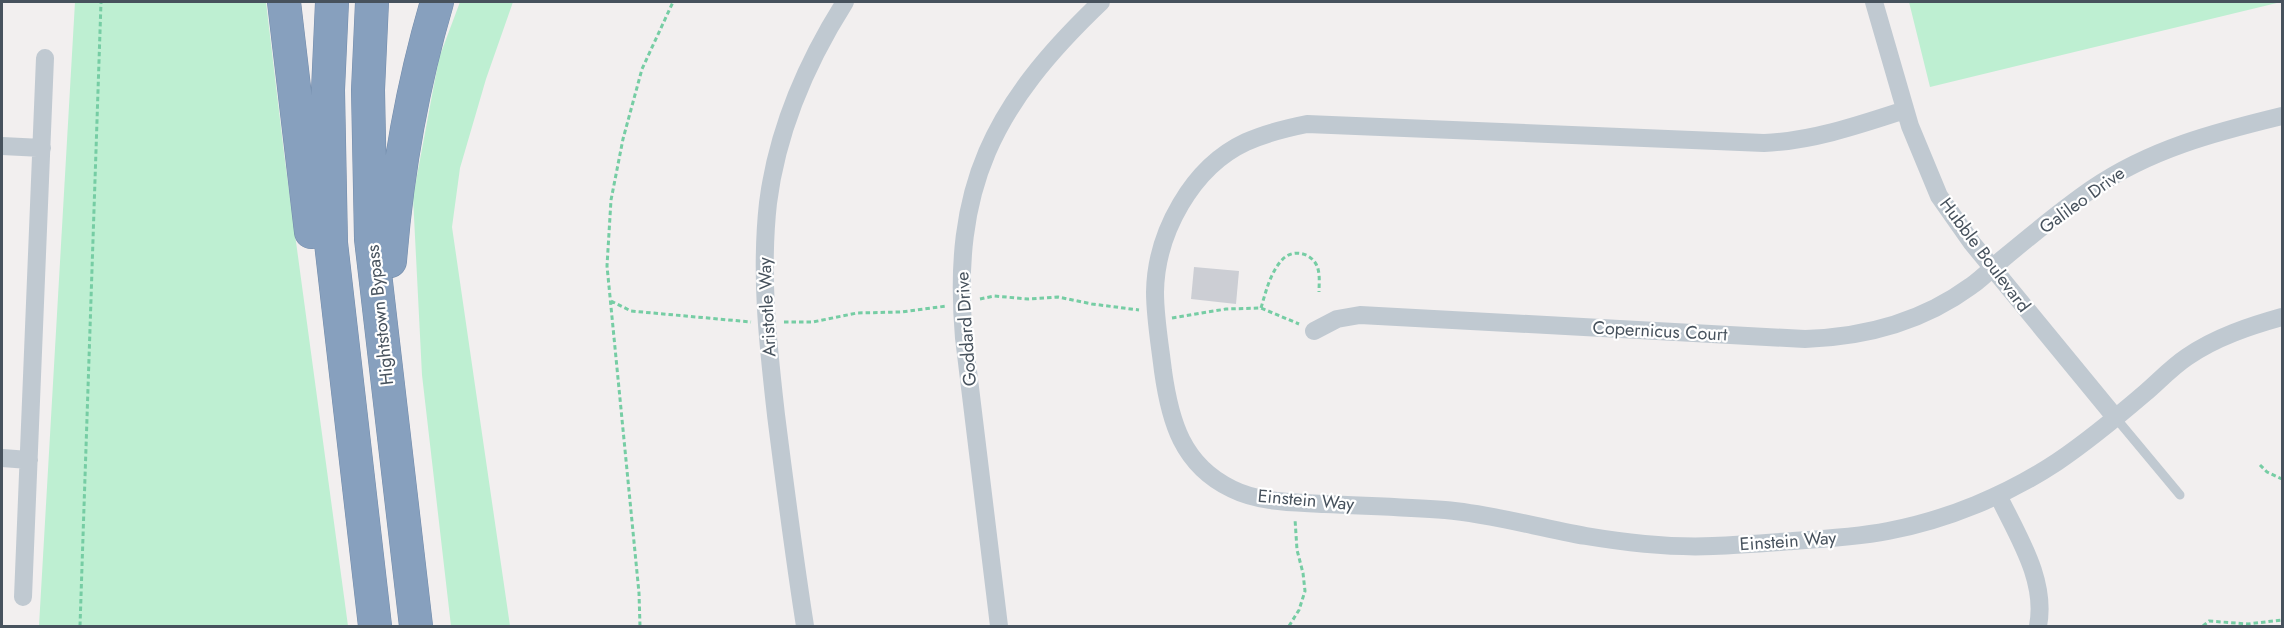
<svg xmlns="http://www.w3.org/2000/svg" width="2284" height="628" font-family="Jost,sans-serif">
<style>
.green{fill:#beefd2}
.building{fill:#ccced4}
.lines{fill:none;stroke-linecap:round;stroke-linejoin:round}
.motorway-casing{stroke:#728baa;stroke-width:34}
.path{stroke:#76cda4;stroke-width:3;stroke-dasharray:4.5 3;stroke-linecap:butt}
.service{stroke:#c0c9d1;stroke-width:9}
.minor{stroke:#c0c9d1;stroke-width:18}
.motorway{stroke:#87a0be;stroke-width:33}
.labels{text-anchor:middle;dominant-baseline:central;stroke-width:4.5;stroke-linejoin:round;paint-order:stroke}
.street-label{font-size:18px;fill:#47525d;stroke:#fff}
</style>
<rect width="100%" height="100%" fill="#f2efef"/>
<path class="green" d="M75 2H266L284 153 348 626H39Z
M460 2H513L486 79 460 168 452 227 510 626H451L422 375 413 197 439 58Z
M1909 2H2281L1930 87Z"/>
<path class="building" d="M1194 267 1239 271 1236 304 1191 299Z"/>
<g class="lines">
<g class="motorway-casing">
<path id="motorway" d="M284 2 311 232
M332 2 328 90 331 243 375 626
M372 2 368 90 371 239 416 626
M390 261C397 172 412 87 437 2"/>
</g>
<path class="path" d="M980 299 994 296 1028 299 1058 297 1092 304 1139 310
M611 301 631 311 751 322
M1261 308C1266 291 1270 274 1281 261 1292 247 1314 253 1318 269 1320 276 1319 285 1319 292
M1172 318 1226 309 1261 308 1299 324
M784 322H813L857 313 901 312 947 306
M2260 465 2267 472 2282 479
M80 626 101 2
M640 626 639 593 607 266 611 200 623 139 642 69 673 2
M1289 626 1299 610 1305 591 1303 573 1297 550 1295 519
M2203 626 2209 621 2248 624 2282 620"/>
<path class="service" d="M2115 417 2180 495"/>
<path class="minor" d="M1874 2 1910 126 1939 196 1972 243 2115 417
M1905 110C1859 125 1812 141 1764 143L1307 124C1287 128 1266 133 1246 142 1192 167 1156 233 1155 292 1155 318 1160 345 1163 371 1170 421 1182 465 1232 489 1260 503 1294 502 1325 504 1365 506 1405 507 1445 510 1493 514 1539 528 1586 536 1628 543 1671 548 1713 546 1740 545 1766 543 1793 541 1825 539 1857 537 1888 531 1947 520 2007 495 2057 462 2088 441 2117 417 2145 393 2159 381 2172 367 2187 357 2216 337 2250 326 2282 317
M2 146 42 148
M1314 331 1337 319 1360 315 1805 339C1865 337 1922 322 1971 286 1981 279 1990 270 1999 262 2029 237 2060 211 2092 189 2150 149 2216 132 2282 116
M2 458 29 460
M1998 495C2017 535 2047 580 2038 626
M23 597 45 58
M805 626C794 556 785 486 776 415 768 344 760 275 768 203 777 132 807 62 845 2
M999 626 964 338C951 187 993 105 1101 2"/>
<use href="#motorway" class="motorway"/>
</g>
<g class="labels">
<g class="street-label">
<text transform="translate(2082 200) rotate(-36)">Galileo Drive</text>
<text transform="translate(1985 255) rotate(53)">Hubble Boulevard</text>
<text transform="translate(767 307) rotate(-93)">Aristotle Way</text>
<text transform="translate(380 315) rotate(-96)">Hightstown Bypass</text>
<text transform="translate(966 329) rotate(-94)">Goddard Drive</text>
<text transform="translate(1660 331) rotate(3)">Copernicus Court</text>
<text transform="translate(1306 500) rotate(5)">Einstein Way</text>
<text transform="translate(1788 541) rotate(-4)">Einstein Way</text>
</g>
</g>
<rect width="2284" height="628" fill="none" stroke="#47525d" stroke-width="6"/>
</svg>
